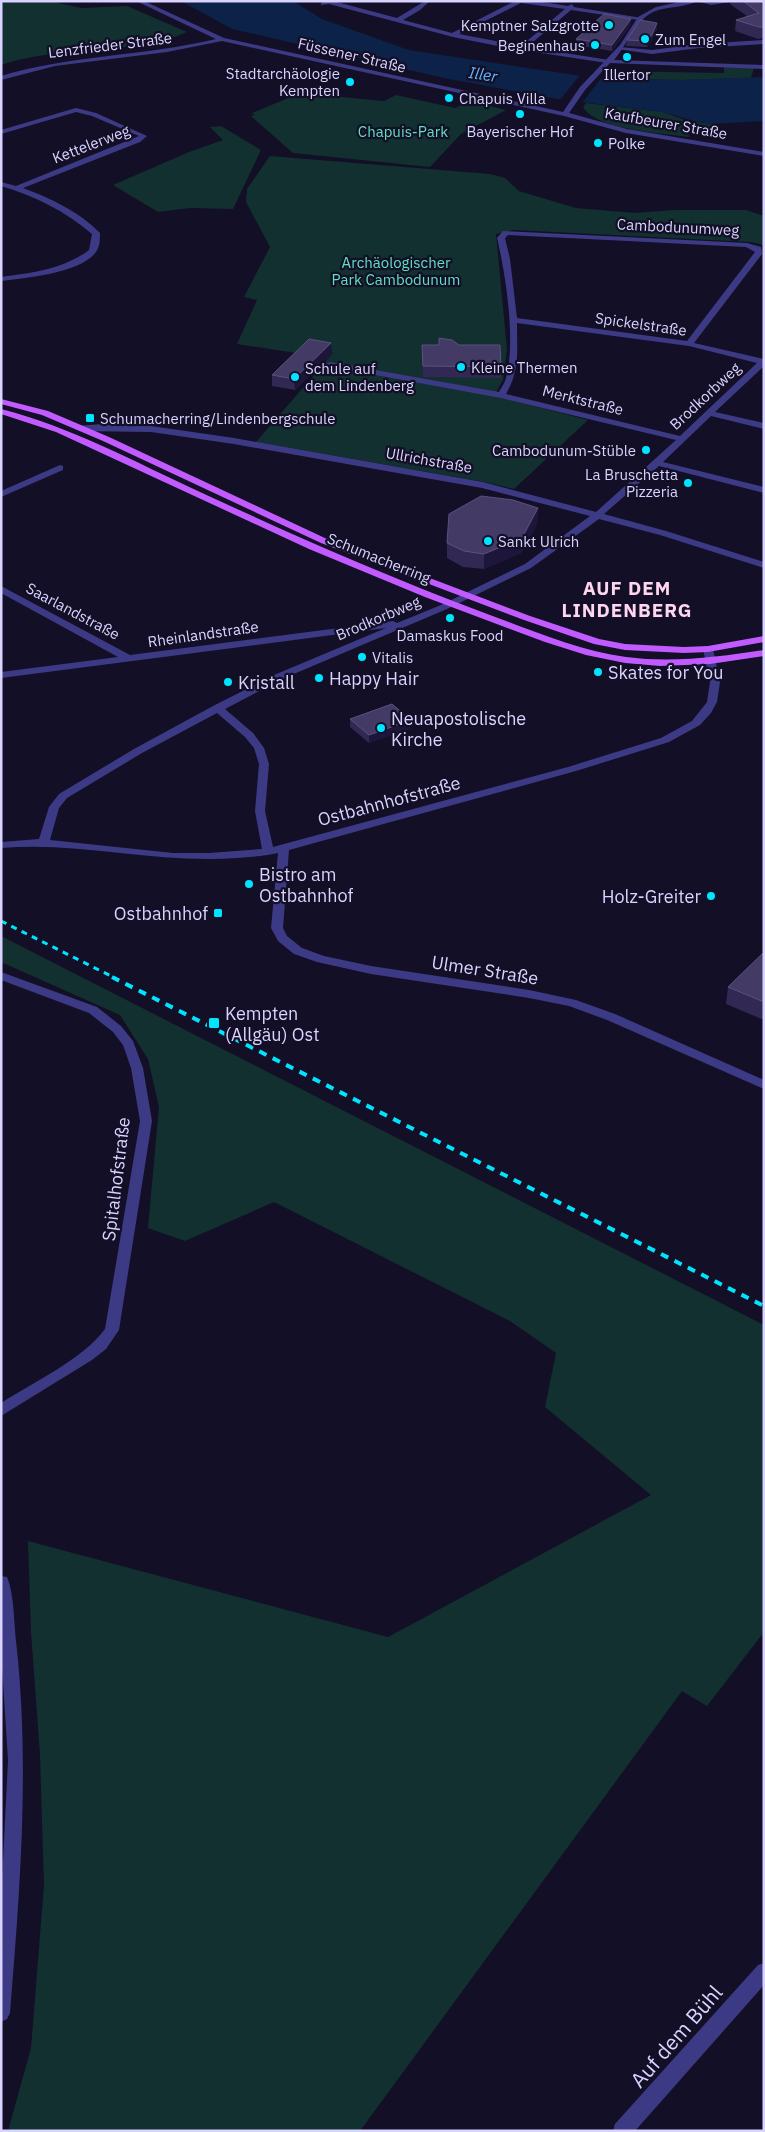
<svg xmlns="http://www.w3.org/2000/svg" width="765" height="2132" font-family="'IBM Plex Sans',sans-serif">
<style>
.green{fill:#12302f}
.water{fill:#0c2248}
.pier{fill:#130f26}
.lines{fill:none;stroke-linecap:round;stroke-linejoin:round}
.minor{fill:#3d3a85;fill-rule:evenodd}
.tertiary{fill:#3d3a85;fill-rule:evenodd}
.primary{fill:#c25bff;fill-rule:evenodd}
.rail-far1{stroke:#00e5ff;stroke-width:3;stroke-dasharray:6 5.5;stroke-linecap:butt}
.rail{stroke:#00e5ff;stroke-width:4;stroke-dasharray:8 7;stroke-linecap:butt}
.wall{fill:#312854}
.shaded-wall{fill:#1d163a}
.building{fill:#433a66;stroke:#5a527e}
.poi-dot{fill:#00e5ff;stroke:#130f26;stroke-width:2}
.labels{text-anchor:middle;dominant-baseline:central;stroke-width:4.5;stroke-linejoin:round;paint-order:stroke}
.far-poi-label{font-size:15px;fill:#d9d4ff;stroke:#130f26;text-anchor:start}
.far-street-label{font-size:15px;fill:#d9d4ff;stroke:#130f26}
.far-park-label{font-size:15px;fill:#5fe0c0;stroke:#130f26}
.far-water-label{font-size:16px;font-style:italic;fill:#62b6ff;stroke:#130f26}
.poi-label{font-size:18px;fill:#d9d4ff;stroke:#130f26;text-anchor:start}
.street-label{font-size:18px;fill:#d9d4ff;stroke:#130f26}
.far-district-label{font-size:19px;font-weight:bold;letter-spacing:1px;fill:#ffd6f0;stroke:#130f26}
.near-street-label{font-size:21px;fill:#d9d4ff;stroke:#130f26}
</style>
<rect width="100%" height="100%" fill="#130f26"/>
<path class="green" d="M1 1H50L81 8 127 6 187 32C177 36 167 40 158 42 106 52 52 48 1 65Z
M724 67 754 68 751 78 682 80 602 79 608 71 724 73Z
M312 88 342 97 384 101 396 95 455 108 470 101 506 110 461 134 430 167 293 153 251 116 255 115 252 113Z
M586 103 663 112 685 120 711 124 724 133 695 129 688 135 690 136 688 137C663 133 596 130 583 107Z
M221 126 261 150 233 209 190 208 158 212 113 185 189 152 223 140 210 127Z
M270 156 490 174 505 178 519 191 576 208 635 213 674 210H746L764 216V245L750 242 514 230 496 234 507 349 503 380 494 396 588 420 514 489 485 482 256 442 333 353 310 349 302 354 237 344 257 300 244 297 270 247 246 202 247 189Z
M1 936 764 1325V1632L707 1706 682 1691 360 2131H8L31 2048 44 1885 40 1755 31 1632 28 1541 388 1637 651 1495 545 1407 556 1353 510 1321 274 1202 185 1241 148 1228 159 1107 148 1059 120 1015 1 962Z"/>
<path class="water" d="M181 1H293L322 19 409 50 602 79 682 80 764 77V121L711 124 697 122 663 112 557 99 444 78 232 29Z"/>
<path class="pier" d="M581 74 603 76 582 103 559 101Z"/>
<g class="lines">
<path class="minor" d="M325 1H333L397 18 425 1H430L420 10 403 20 452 33 515 1H536L568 6 572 4 574 7 642 18 639 20 571 10 527 47 609 60V62L607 63 508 48 453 37 329 4 321 5V3ZM521 3 565 9 521 46 459 34Z
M696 1H737L711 5Z
M764 40V44L699 48 652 54 617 49 620 47 652 50 699 44Z
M76 108 96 113 147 136 140 142 23 188C50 198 80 212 100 233 100 240 100 246 96 252 81 273 26 278 1 281V277C31 273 64 269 89 250L92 234C65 211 35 196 1 186V182L16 186 139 136 92 116 76 112 1 134V130Z
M503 231 747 243 761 247 762 254 694 343 764 359V366L715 412 764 423V429L711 416 663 462 764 487V493L659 466 604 514 666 531 764 562V568L660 535 599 519 531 568 447 609 282 679 225 709 253 733 264 748 269 764 265 811 273 847 568 767 661 738 692 721 707 702 710 682 703 649 708 646 713 649 720 682 717 702 711 713 700 725 669 742 576 771 289 850 283 928 287 936 302 948 324 956 371 966 529 990 576 1000 615 1014 764 1080V1089L607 1020 569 1006 529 998 371 974 317 962 294 954 278 941 271 928 278 853C264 856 251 857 237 858 157 864 80 841 1 848V842L39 839 49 807 59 794 134 749 213 706 274 675 386 628 1 678V672L118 657 1 593V586L130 655 393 621 397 623 441 605 525 564 590 516 482 488 234 444 151 432 80 431 76 428 77 426 102 424 151 426 234 438 483 482 596 512 676 440 501 398 327 366 326 364 330 362 499 392C501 388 505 383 506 378 516 341 506 276 497 238ZM508 235 746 247 755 252 687 341 517 318 510 259 505 238ZM517 323 689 346 757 363 680 436 506 394C520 370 517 350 517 323ZM217 713 245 737 254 748 259 764 255 811 262 849 209 853H173L50 840 59 808 67 798 142 753Z
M60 465 63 466V470L1 497V491Z
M1 972 97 1007 121 1026 133 1041 143 1068 152 1121 119 1330 106 1349 92 1360 1 1416V1403C34 1382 83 1359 105 1329L140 1121 131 1068 123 1045 113 1032 89 1013 1 980Z
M1 1576 7 1577C14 1593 14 1623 16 1641 30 1765 20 1889 10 2013L7 2019 1 2022V1901L8 1760 1 1651Z
M764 1963V1985L635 2131H613L615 2124 758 1965Z"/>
<path class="tertiary" d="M136 1H144L224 38 563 112 580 87 620 45 638 17 656 7 684 1H698C684 8 667 6 653 12 636 20 627 45 614 60L764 65V69L610 63 585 90 569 113 627 129 764 152V156L626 133 564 116 222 41 167 52 55 66 1 80V76C71 55 145 56 216 39Z"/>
<path class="primary" d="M1 399 48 411 109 437 327 539 530 616 599 639 625 644 684 647 708 646 764 636V642L708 652 684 653 625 650 594 644 524 620 321 543 103 441 42 415 1 404Z
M1 409C71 427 135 462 200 492 293 535 386 576 482 612 529 629 576 650 626 657 672 663 718 657 764 650V656L710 664 660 666 625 663 586 655 545 642 425 597 309 549 56 432 1 414Z"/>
<path class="rail-far1" d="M1 921 115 978"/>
<path class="rail" d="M112 977 764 1306"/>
</g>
<path class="wall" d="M731 1H764V38L758 39 735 31 736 20 747 16 730 4Z
M631 19V25L612 51 576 45V39Z
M657 23V29L651 42 647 47 626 46 627 40Z
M422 345 501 367V378L423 377Z
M332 354 295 390 272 386V375Z
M538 508 537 524 521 553 484 569 463 567 447 558V543Z
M350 719 411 728 369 743 350 727Z
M764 952V1020L726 1004 728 987Z"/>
<path class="shaded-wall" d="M631 19V25L612 51V45Z
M657 23V29L651 42 647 47V41Z
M331 343 332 354 295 390 294 379Z
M538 508 537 524 521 553 484 569V554Z
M411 720V728L369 743V735Z"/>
<path class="building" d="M743 1H764V27H759L736 20 759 13Z
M604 14 631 19 612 45 576 39Z
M640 20 657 23 652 35 647 41 627 40Z
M439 338 452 340 459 345H500L501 367 423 366 422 345H439Z
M309 339 331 343 294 379 272 375Z
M481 496 513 500 538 508 522 538 484 554 464 551 447 543 449 514Z
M392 704 411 720 369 735 350 719Z
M764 952V1002L728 987Z"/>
<g class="poi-dot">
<circle cx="609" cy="25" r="5"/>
<circle cx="645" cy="39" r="5"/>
<circle cx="595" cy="45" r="5"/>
<circle cx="627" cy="57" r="5"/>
<circle cx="350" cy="82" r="5"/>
<circle cx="449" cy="98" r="5"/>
<circle cx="520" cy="114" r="5"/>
<circle cx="598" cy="143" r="5"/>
<circle cx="461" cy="367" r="5"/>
<circle cx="295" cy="377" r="5"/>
<rect x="85" y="413" width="10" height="10" rx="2.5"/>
<circle cx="646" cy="450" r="5"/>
<circle cx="688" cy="483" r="5"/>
<circle cx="488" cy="541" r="5"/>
<circle cx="450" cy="618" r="5"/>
<circle cx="362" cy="657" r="5"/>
<circle cx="598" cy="672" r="5"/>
<circle cx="319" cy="678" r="5"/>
<circle cx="228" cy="682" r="5"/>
<circle cx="381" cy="728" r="5"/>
<circle cx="249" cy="884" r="5"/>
<circle cx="711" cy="896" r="5"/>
<rect x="213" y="908" width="10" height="10" rx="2.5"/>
<rect x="208" y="1017" width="12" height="12" rx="2.5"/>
</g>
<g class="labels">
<g class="far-poi-label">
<text x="599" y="25" text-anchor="end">Kemptner Salzgrotte</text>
<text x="655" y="39">Zum Engel</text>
<text x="585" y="45" text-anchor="end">Beginenhaus</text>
<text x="340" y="73" text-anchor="end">Stadtarchäologie<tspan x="340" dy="17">Kempten</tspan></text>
<text x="627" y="74" text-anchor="middle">Illertor</text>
<text x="459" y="98">Chapuis Villa</text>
<text x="520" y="131" text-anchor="middle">Bayerischer Hof</text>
<text x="608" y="143">Polke</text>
<text x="471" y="367">Kleine Thermen</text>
<text x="305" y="368">Schule auf<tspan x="305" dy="17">dem Lindenberg</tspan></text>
<text x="100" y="418">Schumacherring/Lindenbergschule</text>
<text x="636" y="450" text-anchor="end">Cambodunum-Stüble</text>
<text x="678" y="474" text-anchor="end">La Bruschetta<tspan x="678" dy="17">Pizzeria</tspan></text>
<text x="498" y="541">Sankt Ulrich</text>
<text x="450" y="635" text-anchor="middle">Damaskus Food</text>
<text x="372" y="657">Vitalis</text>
</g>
<g class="far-street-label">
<text transform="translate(110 45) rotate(-7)">Lenzfrieder Straße</text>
<text transform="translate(352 55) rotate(13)">Füssener Straße</text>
<text transform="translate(666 123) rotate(10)">Kaufbeurer Straße</text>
<text transform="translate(91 144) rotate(-21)">Kettelerweg</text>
<text transform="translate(678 227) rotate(3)">Cambodunumweg</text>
<text transform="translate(641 324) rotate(8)">Spickelstraße</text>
<text transform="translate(705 396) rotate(-43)">Brodkorbweg</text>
<text transform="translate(583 400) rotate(14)">Merktstraße</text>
<text transform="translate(429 460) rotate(10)">Ullrichstraße</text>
<text transform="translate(379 558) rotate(22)">Schumacherring</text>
<text transform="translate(73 611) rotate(28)">Saarlandstraße</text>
<text transform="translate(378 618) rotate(-23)">Brodkorbweg</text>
<text transform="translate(203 634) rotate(-8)">Rheinlandstraße</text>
</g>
<g class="far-park-label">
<text x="403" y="131">Chapuis-Park</text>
<text x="396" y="262">Archäologischer<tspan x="396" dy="17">Park Cambodunum</tspan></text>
</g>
<g class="far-water-label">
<text transform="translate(483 74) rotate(9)">Iller</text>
</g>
<g class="poi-label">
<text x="608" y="672">Skates for You</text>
<text x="329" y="678">Happy Hair</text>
<text x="238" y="682">Kristall</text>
<text x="391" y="718">Neuapostolische<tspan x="391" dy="21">Kirche</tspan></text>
<text x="259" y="874">Bistro am<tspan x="259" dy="21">Ostbahnhof</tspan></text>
<text x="701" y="896" text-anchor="end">Holz-Greiter</text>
<text x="208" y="913" text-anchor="end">Ostbahnhof</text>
<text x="225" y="1013">Kempten<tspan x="225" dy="21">(Allgäu) Ost</tspan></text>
</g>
<g class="street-label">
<text transform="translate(389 801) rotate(-15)">Ostbahnhofstraße</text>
<text transform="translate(485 970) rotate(9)">Ulmer Straße</text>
<text transform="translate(116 1179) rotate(-83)">Spitalhofstraße</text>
</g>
<g class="far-district-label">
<text x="627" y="588">AUF DEM<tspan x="627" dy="22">LINDENBERG</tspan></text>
</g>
<g class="near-street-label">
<text transform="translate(676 2036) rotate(-49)">Auf dem Bühl</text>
</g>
</g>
<rect width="765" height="2132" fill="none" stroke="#d9d4ff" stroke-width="5"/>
</svg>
